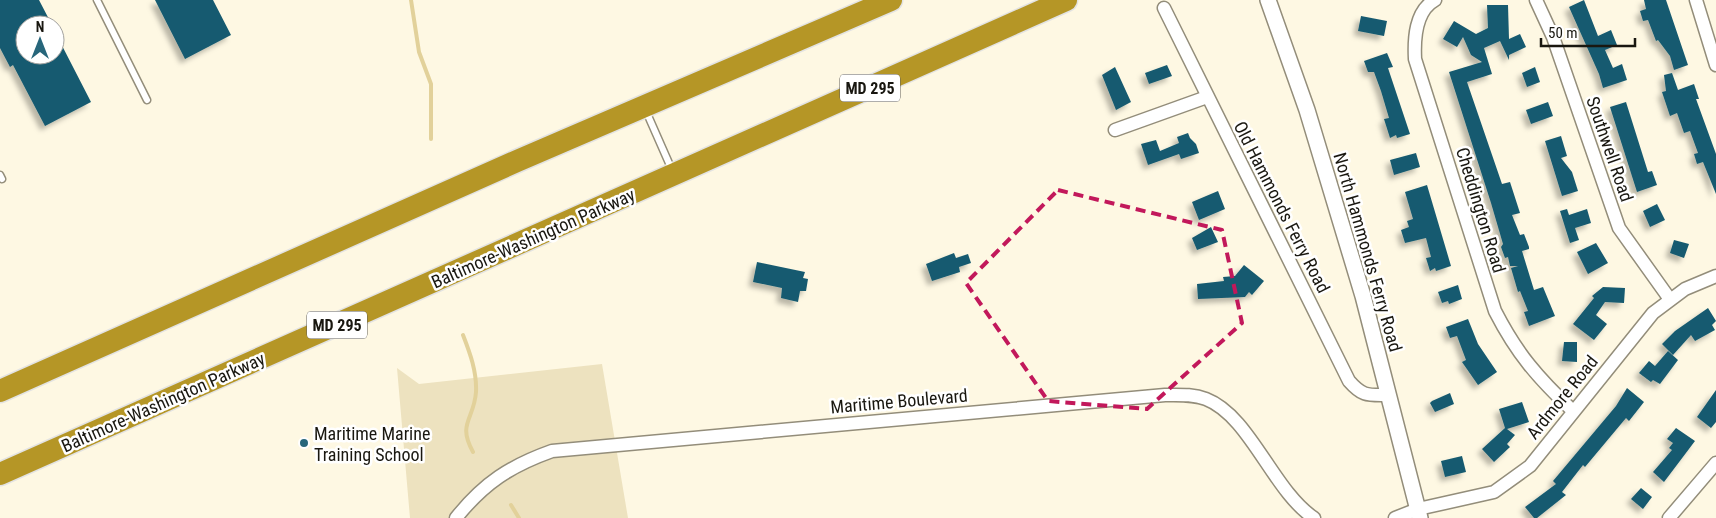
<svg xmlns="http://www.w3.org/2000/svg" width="1716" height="518" font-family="'Roboto Condensed',sans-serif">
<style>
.green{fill:#ede2bf}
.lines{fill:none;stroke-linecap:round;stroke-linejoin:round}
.stream{stroke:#e2d19a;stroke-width:4}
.building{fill:#165a6f;filter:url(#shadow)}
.service-casing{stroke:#938d7a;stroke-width:9}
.minor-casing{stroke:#938d7a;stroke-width:15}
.tertiary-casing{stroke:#938d7a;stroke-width:18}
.motorway-casing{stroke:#e3e3e2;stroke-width:25}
.service{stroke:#fff;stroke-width:6}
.minor{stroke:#fff;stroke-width:12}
.tertiary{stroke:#fff;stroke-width:15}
.motorway{stroke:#b59626;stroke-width:22}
.marked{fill:none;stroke:#c2185b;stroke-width:4;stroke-dasharray:10 6;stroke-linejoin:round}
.poi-dot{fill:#27667b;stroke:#fff;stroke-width:2}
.labels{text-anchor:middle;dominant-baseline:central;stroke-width:5;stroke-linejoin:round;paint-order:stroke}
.shield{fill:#fff;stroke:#5e5d58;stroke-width:1}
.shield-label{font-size:16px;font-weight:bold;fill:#191710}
.street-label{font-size:18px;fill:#191710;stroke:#fff}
.poi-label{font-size:18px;fill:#191710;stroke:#fff;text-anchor:start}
</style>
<defs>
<filter id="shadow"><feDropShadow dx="-4.5" dy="4.5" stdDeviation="2.5" flood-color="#0004"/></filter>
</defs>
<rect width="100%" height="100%" fill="#fef8e3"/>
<path class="green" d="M602 364 628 518H410L397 368 419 384Z"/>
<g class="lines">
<path class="stream" d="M411 0 419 52 431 84V139
M463 335C470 353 477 372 476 392 474 420 457 423 473 452
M511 505 519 518"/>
</g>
<path class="building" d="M0 0H39L52 25H25V55H55V32L91 102 45 126 13 65 10 67 0 48Z
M155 0H213L231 35 185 59Z
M1584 0 1598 36 1611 30 1617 45 1605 50 1613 68 1622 64 1627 80 1603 88 1599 74 1569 7Z
M1644 0H1666L1688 65 1674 70 1670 56 1658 40 1656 41 1648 20 1643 21 1640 11 1646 9Z
M1487 5H1508L1509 39 1520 34 1526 47 1509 55V60L1500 41 1484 48 1492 74 1467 82 1502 184 1510 182 1520 213 1512 215 1520 235 1524 234 1529 247V249L1522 251 1534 290 1543 287 1555 316 1529 326 1524 312 1528 311 1520 291 1518 292 1511 268 1518 266H1510L1508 257 1505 258 1501 247 1503 244 1491 203 1449 72 1482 62 1471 55 1463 37 1457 47 1443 39 1454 21 1476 34 1488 28Z
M1361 16 1387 21 1384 36 1358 31Z
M1387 53 1393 67 1388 68 1410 134 1397 138 1396 135 1390 138 1384 119 1389 118 1381 91 1374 72H1368L1364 61Z
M1167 65 1172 76 1149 84 1145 73Z
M1115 67 1131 102 1116 110 1102 75Z
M1535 67 1540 82 1527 87 1522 73Z
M1672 73 1678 90 1694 84 1699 99H1696L1716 154V194L1703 162 1697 164 1694 154 1698 153 1690 131 1684 133 1677 113 1670 116 1662 92 1666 91 1664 75Z
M1548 102 1553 116 1531 124 1526 110Z
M1626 102 1648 172 1652 171 1657 185 1637 192 1610 107Z
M1188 133 1190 138 1196 144 1199 153 1181 159 1179 154 1148 165 1141 144 1156 140 1160 151 1179 143 1177 137Z
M1561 136 1567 156 1561 158 1572 172 1578 191 1562 196 1545 141Z
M1416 153 1420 167 1394 175 1390 160Z
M1427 185 1451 266 1436 271 1435 268 1430 271 1426 258 1431 257 1426 238 1405 243 1401 230 1409 227 1407 221 1413 219 1405 192Z
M1218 191 1225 209 1199 220 1192 202Z
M1657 204 1665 220 1650 227 1643 211Z
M1567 209 1569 215 1587 209 1591 223 1575 228 1579 240 1570 243 1560 211Z
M1211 227 1218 242 1197 250 1192 238Z
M1674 240 1689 244 1684 258 1670 253Z
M1596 243 1608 263 1588 274 1577 252Z
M954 253 956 258 968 254 971 263 959 267 960 272 932 281 926 264Z
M757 262 805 272 803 278 808 279 806 291H800L798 302 781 298 782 288 753 282Z
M1244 265 1264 281 1252 295 1249 292 1245 297 1198 299 1197 284 1224 281 1223 277 1235 276Z
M1458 285 1462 299 1449 304 1448 301 1442 303 1438 292Z
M1603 287 1625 288 1624 303 1605 302 1596 315 1607 324 1594 340 1573 324 1594 298 1592 296Z
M1708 308 1716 321 1712 325 1715 330 1695 341 1691 335 1673 355 1662 344 1675 331Z
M1468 319 1478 344 1497 372 1478 385 1462 362 1466 360 1457 336 1450 338 1446 327Z
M1564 342H1577V362L1562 361Z
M1668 351 1678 360 1660 384 1653 380 1651 382 1639 373 1649 361 1655 366Z
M1627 388 1644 402 1629 421 1626 418 1585 467 1583 465 1562 492 1566 495 1537 518H1534L1525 507 1556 484 1553 481 1616 406Z
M1716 390V422L1711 428 1697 417Z
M1450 393 1454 404 1435 412 1430 403 1432 401Z
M1522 402 1529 422 1507 429 1515 435 1507 444 1510 447 1494 462 1482 449 1505 428 1499 409Z
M1676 428 1695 441 1664 482 1653 472 1672 450 1669 448 1673 443 1667 439Z
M1462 456 1466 472 1445 477 1441 461Z
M1641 488 1652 497 1643 509 1631 499Z"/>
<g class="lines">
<g class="service-casing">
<path id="service" d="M97 0 147 100
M646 111 672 170
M0 175 2 179"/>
</g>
<g class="minor-casing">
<path id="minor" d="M1435 0C1415 11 1414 39 1415 59L1495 311C1517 354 1538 378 1573 411
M1536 0 1553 37 1619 228 1669 298
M1696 0 1716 65
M1164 8 1349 381C1363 397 1368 395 1389 395
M1115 130 1207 97
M456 518C484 483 510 466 552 451L1165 395C1179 395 1193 394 1206 399 1250 416 1273 491 1314 518
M1395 518 1418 509 1494 492 1530 466 1653 313 1685 289 1716 276
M1669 518 1716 463"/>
</g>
<g class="tertiary-casing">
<path id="tertiary" d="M1268 0 1307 110 1363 296 1420 518"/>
</g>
<g class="motorway-casing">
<path id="motorway" d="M0 391 517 161 891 0
M0 474 1066 0"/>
</g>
<use href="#service" class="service"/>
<use href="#minor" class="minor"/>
<use href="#tertiary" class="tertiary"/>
<use href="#motorway" class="motorway"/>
</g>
<path class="marked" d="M1058 190 1222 230 1242 323 1147 409 1048 401 966 283Z"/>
<circle class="poi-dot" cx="304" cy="443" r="5"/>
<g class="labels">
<g class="shield">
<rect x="840" y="74.5" width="60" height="27" rx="4"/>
<rect x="307" y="311.5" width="60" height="27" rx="4"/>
</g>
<g class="shield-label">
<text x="870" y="88">MD 295</text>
<text x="337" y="325">MD 295</text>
</g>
<g class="street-label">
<text transform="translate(1610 149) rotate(71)">Southwell Road</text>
<text transform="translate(1282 207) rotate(63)">Old Hammonds Ferry Road</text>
<text transform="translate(1481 210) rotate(73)">Cheddington Road</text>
<text transform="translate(533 238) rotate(-24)">Baltimore-Washington Parkway</text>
<text transform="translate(1368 252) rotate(74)">North Hammonds Ferry Road</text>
<text transform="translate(1562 397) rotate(-51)">Ardmore Road</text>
<text transform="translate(899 401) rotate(-5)">Maritime Boulevard</text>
<text transform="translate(163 402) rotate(-24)">Baltimore-Washington Parkway</text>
</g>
<g class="poi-label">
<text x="314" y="433">Maritime Marine<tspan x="314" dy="21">Training School</tspan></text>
</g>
</g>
<g transform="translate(40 40)"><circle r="24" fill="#ffffff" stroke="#a3a29f"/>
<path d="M0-4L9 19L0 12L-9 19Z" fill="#27667b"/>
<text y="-8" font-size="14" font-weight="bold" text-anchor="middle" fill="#191710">N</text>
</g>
<path d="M1541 38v8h94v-8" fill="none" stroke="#191710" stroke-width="2.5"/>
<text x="1548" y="38" font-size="15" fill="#191710" stroke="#ffffff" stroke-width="4" paint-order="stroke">50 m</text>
</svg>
